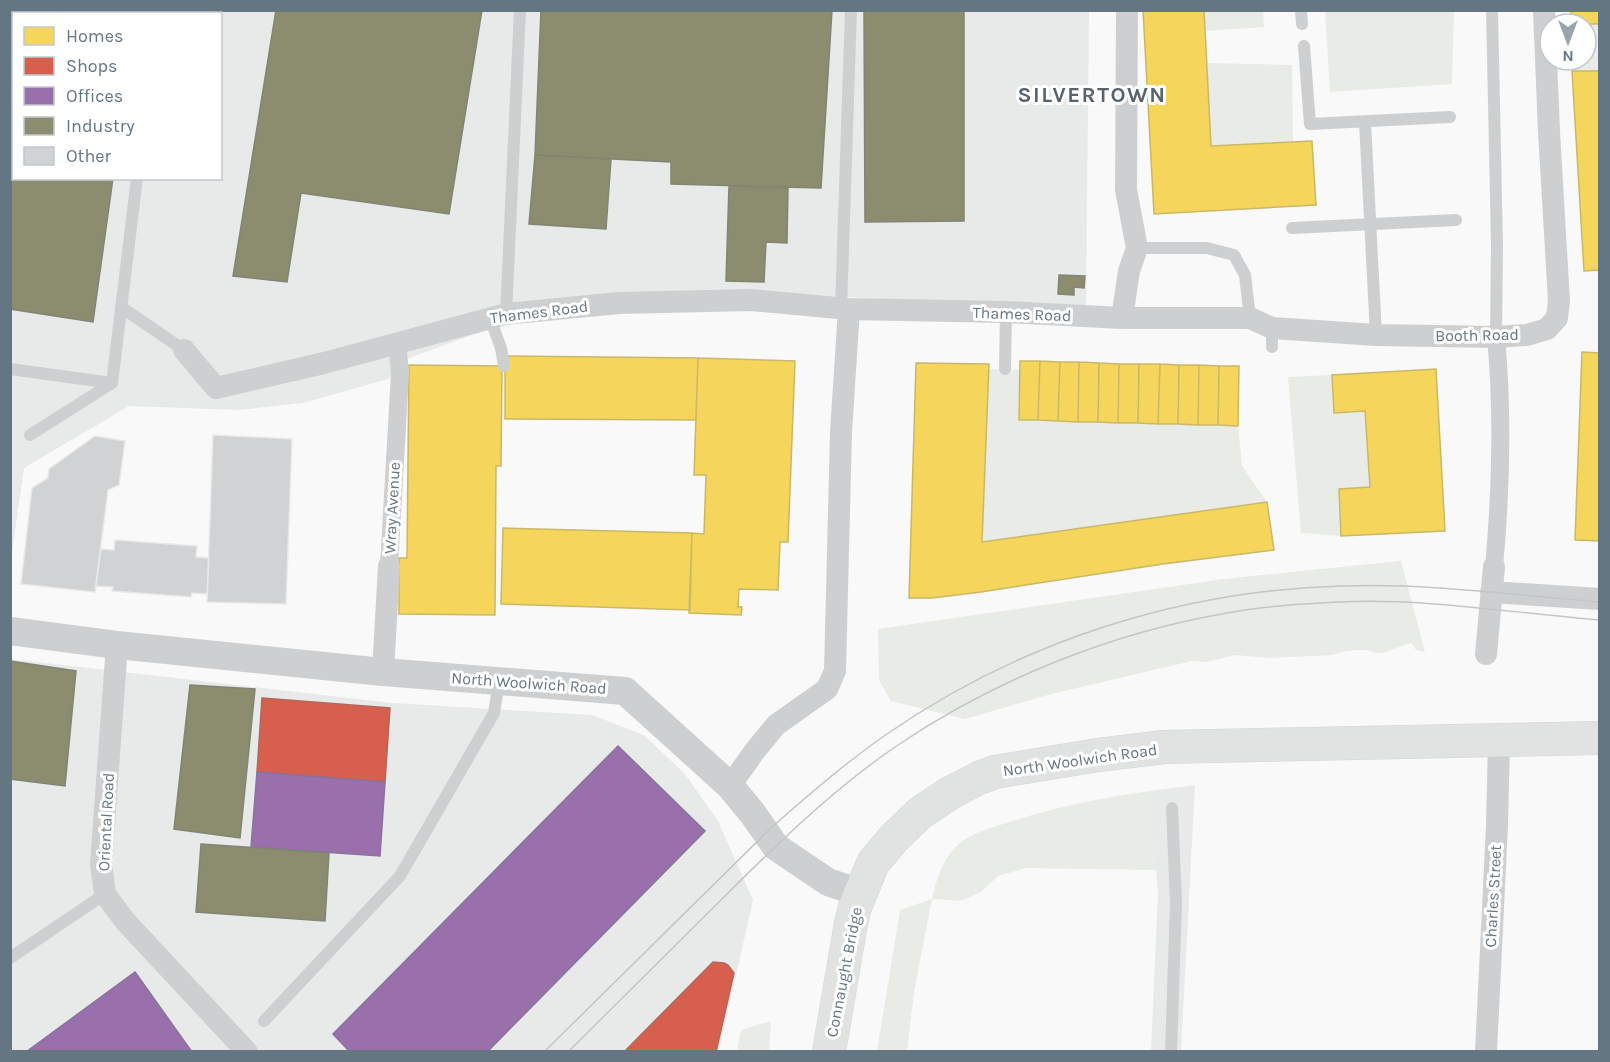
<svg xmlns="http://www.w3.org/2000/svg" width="1610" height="1062" font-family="Karla,sans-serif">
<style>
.built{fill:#e8e9e9;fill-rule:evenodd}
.green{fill:#e8ebe6}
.homes{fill:#f6d55c;stroke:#cab868;stroke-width:1.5}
.shops{fill:#d6604d;stroke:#b4675d;stroke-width:1.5}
.offices{fill:#9970ab;stroke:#89729f;stroke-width:1.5}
.industry{fill:#8c8c6e;stroke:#808574;stroke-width:1.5}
.building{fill:#d0d2d3;stroke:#e8e8e8;stroke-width:1.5}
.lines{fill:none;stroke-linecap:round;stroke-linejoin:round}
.primary-casing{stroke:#d5d6d7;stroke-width:34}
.service{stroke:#cecfd0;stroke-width:12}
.pedestrian{stroke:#cecfd0;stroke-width:18}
.minor{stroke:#cecfd0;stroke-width:22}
.tertiary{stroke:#cecfd0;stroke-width:28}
.primary{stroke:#e1e2e2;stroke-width:33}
.tram{stroke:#c3c5c6;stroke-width:1.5}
.labels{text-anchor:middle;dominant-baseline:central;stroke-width:6;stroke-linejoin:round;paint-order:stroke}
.street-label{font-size:16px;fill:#657683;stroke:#fff}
.district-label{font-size:22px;font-weight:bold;letter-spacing:1.5px;fill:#57646e;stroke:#fff}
</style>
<rect width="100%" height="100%" fill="#f9f9f9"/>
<path class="built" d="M11 11H1089L1086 307 721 292 574 298 404 360 388 379 303 403 239 410 129 406 24 468 11 559ZM14 14H220V178H14Z
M11 659 392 703 592 715 644 735 685 774 718 821 753 900 719 1051 11 1052Z
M1195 785 1181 1051H1151L1158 892 1150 791Z"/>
<path class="green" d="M1204 11H1263L1264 27 1205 31Z
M1325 11H1454L1452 84 1330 92Z
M1586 24H1599V71H1572V60H1586Z
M1207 63 1292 65 1293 141 1211 146Z
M989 369 1020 370 1019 420 1238 426 1242 466 1267 502 982 542Z
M1332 375 1334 413 1365 411 1370 487 1339 489 1341 536 1301 533 1288 377Z
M1401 561 1425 652 1416 650 1412 643C1400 645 1389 653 1378 653 1374 653 1371 651 1368 650 1357 650 1344 650 1333 655L1269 658 1236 655 1205 662 1192 661 1051 694 965 719 891 701 879 680 878 629 1224 579Z
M1150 791 1157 870 1026 868 998 876 981 892 960 901 932 899 914 992 907 1051H877L900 910 932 899C937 878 943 857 960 843 972 833 993 827 1007 823 1054 807 1101 798 1150 791Z
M771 1021 769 1051H737L741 1030Z"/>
<path class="homes" d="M1143 10H1204L1211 146 1312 141 1316 205 1154 214Z
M1571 10H1600V24H1572Z
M1572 71H1600V270L1584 271Z
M1582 352 1600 353V541L1575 540Z
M505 356 698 358 696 420 505 419Z
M698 358 795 361 788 542H780L778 590 739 589 738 607H742L741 615 689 613 692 533 704 534 706 475H694Z
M1020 361H1040L1038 420H1019Z
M1040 361 1060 362 1058 421 1038 420Z
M1060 362H1079L1078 422 1058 421Z
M1079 362 1099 363 1098 422H1078Z
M916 363 989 364 982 542 1267 502 1274 550 1163 564 981 592 932 598H909Z
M1099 363 1119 364 1118 423 1098 422Z
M1119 364H1139L1138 423H1118Z
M1139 364H1160L1158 424 1138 423Z
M1160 364 1179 365 1178 424H1158Z
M409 365 502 366 501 466H496L495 615 399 614V558H407Z
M1179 365H1199L1198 425 1178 424Z
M1199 365 1219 366 1218 425H1198Z
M1219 366H1239L1238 426 1218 425Z
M1436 369 1445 531 1341 536 1339 489 1370 487 1365 411 1334 413 1332 375Z
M503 528 692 533 690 610 501 604Z"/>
<path class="shops" d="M262 698 390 708 385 782 257 772Z
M713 962 724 963 728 965 734 973 716 1052H624Z"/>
<path class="offices" d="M618 746 705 831 487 1052H350L333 1034Z
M257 772 385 782 380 856 251 847Z
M135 972 192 1052H26Z"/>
<path class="industry" d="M10 10H128L127 14H14V178H113L93 322 10 309Z
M276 10H482L449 214 301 193 287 282 233 276Z
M541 10H832L821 188 671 184V162L535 155Z
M864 10H964V221L865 222Z
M535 155 611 159 606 229 529 224Z
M729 186 788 188 787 243 766 242 764 282 726 281Z
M1059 275 1085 276 1084 288 1074 287V295L1058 294Z
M10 661 76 671 65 786 10 779Z
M190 685 255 689 240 838 174 829Z
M201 844 329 853 325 921 196 912Z"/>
<path class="building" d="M213 435 292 439 286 604 207 602Z
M95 436 125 441 119 485 108 490 95 592 21 584 32 488 48 478 49 469Z
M115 540 197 546 196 557 209 558 207 594 192 593 191 597 112 591 113 587 96 586 101 549 114 550Z"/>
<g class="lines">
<g class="primary-casing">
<path id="primary" d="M829 1052 851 923 855 907 873 863 894 838 920 813 950 793 979 778 995 772 1098 755 1164 747 1600 738"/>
</g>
<path class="service" d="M1301 10 1302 24
M1492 10 1497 245 1496 337
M157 14V10
M1304 46 1310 124 1450 117
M1365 122 1376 335
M1292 228 1456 220
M1137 248H1207L1234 255 1245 275 1250 318
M121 307 184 350
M841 308 851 10
M506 314 520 10
M490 318 501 348 504 366
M1272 347V328
M10 369 112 383
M1005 369 1006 312
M112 383 137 178
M30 435 112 383
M10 958 105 894
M264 1021 400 876 494 713 499 682
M1171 1052 1176 903 1172 808"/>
<path class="pedestrian" d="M389 566 400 373 397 343
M1494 567C1501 491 1503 413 1496 337"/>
<path class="minor" d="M1122 318 1129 271 1137 248 1126 190 1127 10
M184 350 216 388 324 363 506 314 619 303 751 300 849 309 1006 312 1122 318H1250L1272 328 1376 335 1496 337 1527 335 1547 329 1557 318 1559 301 1549 132 1544 10
M1491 592 1600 599
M117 645 101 864 105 894 125 921 247 1052
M1486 654 1494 567
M383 672 389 566
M730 786 754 752 776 725 827 689 835 671 841 432 849 309
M1486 1052 1497 825 1499 741"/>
<path class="tertiary" d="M10 631 117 645 383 672 625 691 730 786 753 814 776 847 828 882 860 893"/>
<use href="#primary" class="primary"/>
<path class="tram" d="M544 1052 771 828C808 795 846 762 887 734 1020 642 1180 590 1342 586 1428 583 1514 595 1600 602
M568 1052C619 1001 670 951 720 901 776 845 833 789 898 745 996 679 1111 633 1227 613 1264 606 1302 604 1339 602 1426 598 1513 613 1600 620"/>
</g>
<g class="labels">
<g class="street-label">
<text transform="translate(539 312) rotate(-7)">Thames Road</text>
<text transform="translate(1022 314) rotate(2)">Thames Road</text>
<text transform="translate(1477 335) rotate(-1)">Booth Road</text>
<text transform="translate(392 508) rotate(-87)">Wray Avenue</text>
<text transform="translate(529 683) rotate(4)">North Woolwich Road</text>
<text transform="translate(1080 760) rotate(-8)">North Woolwich Road</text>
<text transform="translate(106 822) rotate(-87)">Oriental Road</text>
<text transform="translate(1493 896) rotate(-87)">Charles Street</text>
<text transform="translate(844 972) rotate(-79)">Connaught Bridge</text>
</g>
<g class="district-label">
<text x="1092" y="95">SILVERTOWN</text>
</g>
</g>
<rect width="1610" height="1062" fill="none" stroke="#657683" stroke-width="24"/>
<rect x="12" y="12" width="210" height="168" fill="#ffffff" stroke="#c1c8cd" stroke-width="1.5"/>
<rect x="24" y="27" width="30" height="18" fill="#f6d55c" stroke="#c1c8cd" stroke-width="1.5"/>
<text x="66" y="42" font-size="18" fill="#657683">Homes</text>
<rect x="24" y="57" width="30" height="18" fill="#d6604d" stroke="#c1c8cd" stroke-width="1.5"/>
<text x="66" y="72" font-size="18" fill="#657683">Shops</text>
<rect x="24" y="87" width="30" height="18" fill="#9970ab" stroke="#c1c8cd" stroke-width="1.5"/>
<text x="66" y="102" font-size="18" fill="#657683">Offices</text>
<rect x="24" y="117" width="30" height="18" fill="#8c8c6e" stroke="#c1c8cd" stroke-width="1.5"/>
<text x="66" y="132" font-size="18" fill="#657683">Industry</text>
<rect x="24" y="147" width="30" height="18" fill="#d0d2d3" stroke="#c1c8cd" stroke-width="1.5"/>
<text x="66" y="162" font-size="18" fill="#657683">Other</text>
<g transform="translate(1568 42) rotate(180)"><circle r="28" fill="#ffffff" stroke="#c1c8cd" stroke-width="1.5"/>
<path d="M0-4.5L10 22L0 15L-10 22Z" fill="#99a4ac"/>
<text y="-9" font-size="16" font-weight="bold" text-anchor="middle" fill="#657683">N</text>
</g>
</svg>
